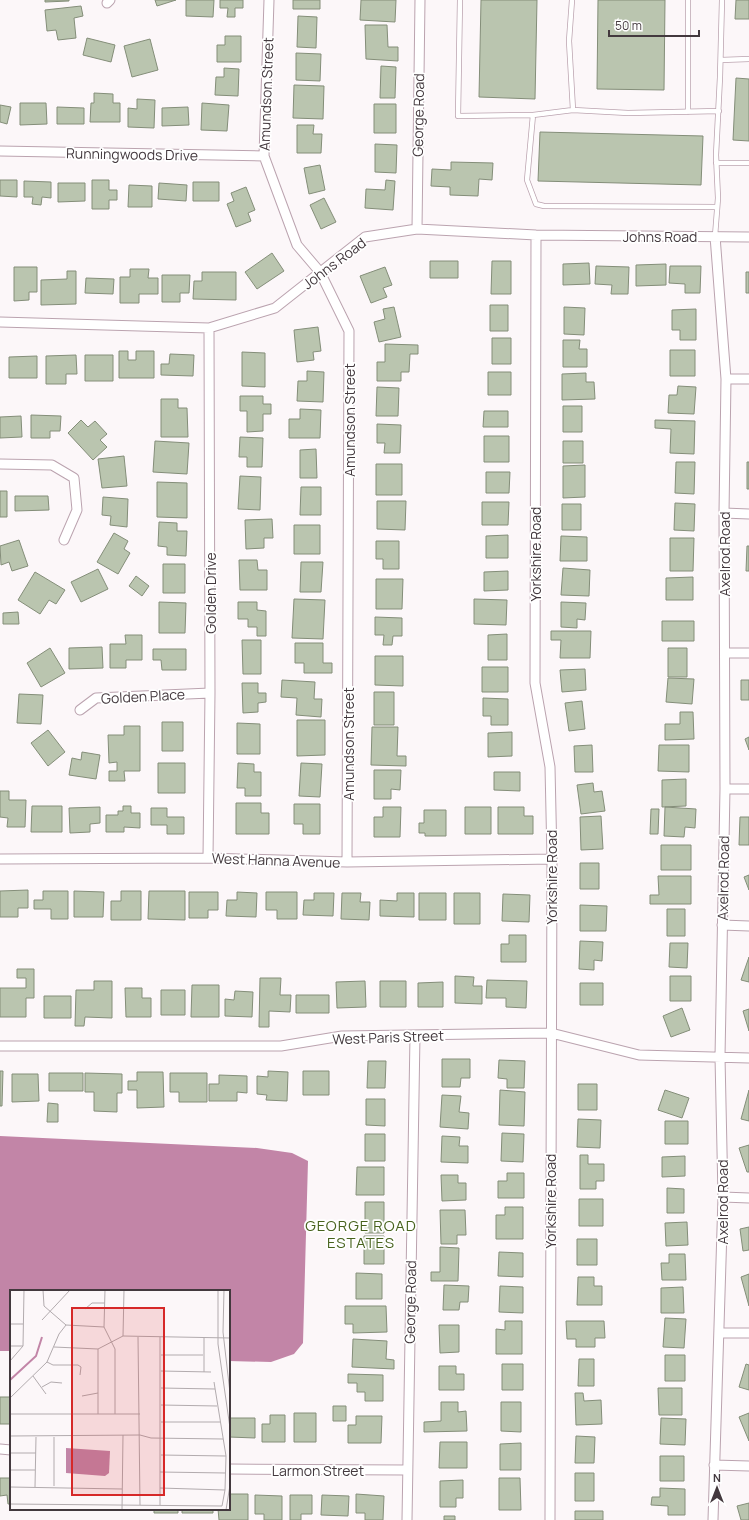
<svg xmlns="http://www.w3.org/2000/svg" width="749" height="1520" font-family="Manrope,sans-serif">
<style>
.water{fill:#c285a7}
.building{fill:#bac5af;stroke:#848e79}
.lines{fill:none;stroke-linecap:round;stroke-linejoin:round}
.lane-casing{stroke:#bba3af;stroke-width:6}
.street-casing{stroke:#bba3af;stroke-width:11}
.lane{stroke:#fff;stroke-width:4.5}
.street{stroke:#fff;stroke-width:9}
.labels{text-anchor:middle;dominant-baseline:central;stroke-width:3.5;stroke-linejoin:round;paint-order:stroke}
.street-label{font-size:14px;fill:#43393e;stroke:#fff}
.neighbourhood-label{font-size:15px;letter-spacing:1px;fill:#47621d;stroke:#fff}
.inset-river{fill:none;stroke:#c285a7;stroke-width:2}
.inset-road{fill:none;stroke:#b2abae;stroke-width:1}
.view{fill:#d62828;fill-opacity:0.15;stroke:#d62828;stroke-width:2}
.inset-edge{fill:none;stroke:#43393e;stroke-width:2}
</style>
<rect width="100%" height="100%" fill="#fcf7f9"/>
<path class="water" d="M0 1136 257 1148 292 1153 308 1161 303 1343 294 1354 271 1362 229 1361V1291H11V1351H0Z"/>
<path class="building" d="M45 0H69V1L45 2Z
M155 0H176L157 6Z
M186 0H214L213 17 186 16Z
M220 0H243V8H235V17H227L228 8H220Z
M293 0H320V9H293Z
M361 0H396L395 22 360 20Z
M481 0H537L535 99 479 97Z
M598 0H665L664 90 597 89Z
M736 0H749V19H735Z
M81 6 83 16 74 18 76 38 58 40 56 30 47 31 45 10Z
M298 16 317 17 316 48 297 47Z
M365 25H387L388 47H398V61L366 59Z
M225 36H241V62H217V45H225Z
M87 38 115 45 111 62 83 55Z
M150 39 158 70 132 77 124 46Z
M296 53 321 54 320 81 296 80Z
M381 66 396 67 395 98H380Z
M224 68 239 69 238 96 215 95 216 77H224Z
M736 78 749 79V141L733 140Z
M294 85 324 86 323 119 293 118Z
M94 93 113 94V103H120V122H90L91 103H94Z
M137 99 155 100 154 128 128 127V108L137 109Z
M20 103H46L47 124 20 125Z
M202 103 229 105 227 131 201 130Z
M374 104H396V133H374Z
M0 105 11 107 7 124 0 122Z
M57 107 84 108V124H57Z
M188 107 189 125 162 126V108Z
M297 125H314L313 134H322L321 153H297Z
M540 132 703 136 701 185 538 181Z
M375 144 397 145 396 173 375 172Z
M451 162 493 163 492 180 479 179 478 196 450 195V187L431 186 432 169 451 170Z
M320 165 325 190 309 194 304 168Z
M0 180H17V197L0 196Z
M92 180H109V190H117V200H109V209H92Z
M386 180 395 181 393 210 365 208 366 189 385 190Z
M24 181 51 182V198L42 197 41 205 32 204 33 197H24Z
M193 182H219V201H193Z
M58 183H85V201L58 202Z
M159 183 187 185 186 201 158 199Z
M129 185 152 186V207H128Z
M246 187 255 210 248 213 251 221 236 227 227 204 234 201 231 193Z
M324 198 336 222 321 229 310 205Z
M272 253 284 271 257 289 245 272Z
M430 261H458V278H430Z
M492 261H511V294H491Z
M589 263 590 284 563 285V264Z
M666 264V285L636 286V265Z
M596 266 629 267 628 294H611L612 285 595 284Z
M670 266H701L700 293H685V284L669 283Z
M14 267H37V292H29V300L14 301Z
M385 267 392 285 383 288 387 297 371 303 360 276Z
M130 269H149L148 278H158V294H139V303H120V277H130Z
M67 271H76V304L41 305V280L67 279Z
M202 272H236V300L193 299 194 281H202Z
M746 272H749V293H746Z
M162 275H190L189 293H180V302H162Z
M86 278 114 279 113 294 85 293Z
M490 305H508V331H490Z
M394 307 401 337 379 342 374 322 385 319 383 309Z
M564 307 585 308 584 335 564 334Z
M696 309V340H680V330H672V310Z
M318 327 321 351 313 352 314 360 297 362 294 330Z
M492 338H511V364H492Z
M563 340H580L579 349H587V367H563Z
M385 344 418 345V354H410L409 372H401V381H377V362H385Z
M670 350H695V376H670Z
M119 351H128V360H136V351H154V378H119Z
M242 352 265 353V387L242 386Z
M170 354 194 355 193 376 161 375V364H169Z
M76 355 77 374H66V384H46V356Z
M85 355H113V381H85Z
M37 356V378H9V357Z
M307 371 324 372 323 402 297 401 298 381H307Z
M488 372H511V395H488Z
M586 373V382H594L595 399 562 400V374Z
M678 386 696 387 694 414 668 413 669 395H677Z
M377 387 399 388 398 416H376Z
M240 396H263V404H271V414H263V431L247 432V411H240Z
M161 399H178V408H187L188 437H161Z
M563 406H582V432H563Z
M300 409 321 410 320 438H289V419H300Z
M484 411H508V427H483Z
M31 415 61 416 60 431H50V438H31Z
M21 416 22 437 0 438V417Z
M81 420 88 427 95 421 107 434 100 440 107 447 93 460 68 433Z
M655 420 695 421 694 454 670 453 671 429 655 428Z
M377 424 401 425 400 453H384L385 443H377Z
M484 436H509V462H484Z
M240 437 263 438 262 467H247V457H239Z
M155 441 189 443 187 474 153 472Z
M563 441H583V463H563Z
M316 449 317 478H300V450Z
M124 456 127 486 102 488 98 459Z
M676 462H695L694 494 675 493Z
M747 462H749V489H747Z
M376 464H402V495H376Z
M585 465V497L563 498V466Z
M486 472H510L509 493H486Z
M240 476 261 477 260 510 238 509Z
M157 482 187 483V518L157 517Z
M301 487H321V515H300Z
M0 491H7V517H0Z
M15 496H48L49 510 15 511Z
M103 497 128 499 127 527 110 525 111 516 102 515Z
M377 501H406L405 530 377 529Z
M482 502H509L508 525H482Z
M675 503 695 504 694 531 674 530Z
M562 504H581V530H562Z
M272 519 273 538H264V548L246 549 245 520Z
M159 522 177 523V531H187L186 556 167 555V547L158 546Z
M294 525H320V554H294Z
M114 533 128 541 124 549 130 553 118 574 97 562Z
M508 535V558H486V536Z
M561 536 587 537V561H560Z
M670 538H694L693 571H670Z
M19 540 28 566 12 571 9 562 1 565 0 546Z
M376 541H399V569H383V559H376Z
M747 546H749V571H746Z
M239 560H257L258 570H267V590H240Z
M301 562H323L321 592H300Z
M163 564H185V593H163Z
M563 568 590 570 589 596 561 595Z
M98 569 108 589 81 602 71 582Z
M508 571V590L484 591V572Z
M35 572 65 590 56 604 49 600 40 614 18 600Z
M136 576 149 586 142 596 129 586Z
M693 577V600H666V578Z
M376 579H403L402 609H376Z
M294 599 325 600 323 639 292 638Z
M474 599 507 600 506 625 474 624Z
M159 602 186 603 185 633H159Z
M238 602H257V610L266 611V636H257V627H248V619H238Z
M561 602 586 603 585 620 577 619V628L561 627Z
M18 612 19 624H3V613Z
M375 617 402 618V636H393L392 645H383L384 635H375Z
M662 621H694V641H662Z
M551 631H591L590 658H560L561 640H551Z
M507 634V660H488V635Z
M125 635H142V660H126V668H110V644H126Z
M242 640H261V674H243Z
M295 643H323V663H332V673H304V663H295Z
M102 647 103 668 69 669V648Z
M50 648 65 673 41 687 27 663Z
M668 648H687V677H668Z
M153 649H186V670H162L161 660H153Z
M375 656H403V686L375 685Z
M482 667H508V692H482Z
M585 669 586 690 562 692 560 670Z
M668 678 694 679 692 704 666 702Z
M282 680 315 682 314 699H322L321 717 296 715 297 698 281 697Z
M741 680H749V700H741Z
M242 683H258V693H266V702L258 703V712L243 713Z
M374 692H394V725H374Z
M19 694 43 695 41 724 17 723Z
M483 698 508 699V725H491V716H483Z
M582 701 585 729 569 731 565 703Z
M680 712H693L694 739 665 740V724H680Z
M297 720H325V755L297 756Z
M162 722H183V751H162Z
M237 723 260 724V754H237Z
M124 726H140V771H124L125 781H109V771H117V762L109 763 108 735H124Z
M372 727H398L397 756H406V766L371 765Z
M48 730 65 752 48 766 31 743Z
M512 732V756L488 757V733Z
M749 737V750L745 739Z
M592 745 593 772H575L574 746Z
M659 745H689V772L658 771Z
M82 752 100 755 96 779 69 775 72 758 81 760Z
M158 763H185V793H158Z
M238 763 254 764V772H261V796H245V788H237Z
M301 763 322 764 320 797 299 796Z
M374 770H401L400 790 391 789V799H374Z
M494 772H520V791L494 790Z
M686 779V806L662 807V780Z
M593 783 594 792 602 791 605 811 581 814 577 785Z
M0 791H9V800H26L25 827H7L8 818 0 817Z
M236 803H261V813H269V834H236Z
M294 804H320V834H303V824H294Z
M32 806H62V832H31Z
M123 806H131V813H140V828L124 827V832H106V815H118V811H123Z
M100 807V823L90 824V832L70 833 69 808Z
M383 807H401L400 837H374V817H383Z
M465 807H491V834H465Z
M498 807H524V816H533V834H498Z
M665 807 696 809 695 828 685 827 684 837 664 836Z
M151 808H167V817H184V834H167V825H151Z
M651 809H659L658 834H650Z
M424 810H446V836H425V833H419V823H424Z
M601 816 603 849 581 850 580 817Z
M740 817H749V845H739Z
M661 845H691V870H661Z
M580 863H599V889H580Z
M749 875V890L744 877Z
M658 876H691V904H650V895H659Z
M28 890V908H18V917H0V891Z
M43 891H68V919H51V909H34V900H43Z
M74 891 104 892 103 917H74Z
M121 891H141V920H111V901H121Z
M149 891H185V920L148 919Z
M189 892H218V910H208V918H189Z
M237 892 257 893 256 917 226 916 227 900H237Z
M266 892H297V919H277V910H266Z
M314 893H334L333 916 303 915 304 900H314Z
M342 893H361L360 902H370L369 920 341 919Z
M397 893H414V917L380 916V900L397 901Z
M419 893H446V920H419Z
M454 893H480V924H454Z
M503 894 530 895 529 922 502 921Z
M580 905 607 906 606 931H580Z
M667 909H685V936H667Z
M509 935H526V962H501V944H509Z
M580 941 603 942 602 961 594 960V970L579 969Z
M670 943H688L687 968 669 967Z
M749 957V982L741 980Z
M17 969H34V998H26V1017H0V988H26V978H17Z
M455 976 474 977 473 986H482V1004L455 1003Z
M670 976H691V1001H670Z
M260 978H281L280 995H291L290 1012 269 1011V1027H259Z
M487 980 527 981 526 1008 506 1007V998H486Z
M94 981H112V1018L85 1017 84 1026H75L76 990H94Z
M365 981 366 1007 337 1008 336 982Z
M380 981H406V1007H380Z
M443 982V1007H418V983Z
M580 983H603V1005H580Z
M192 985H219V1017H191Z
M125 988H142V998H151V1017H126Z
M161 990H185V1015H161Z
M235 991 253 992 252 1017 225 1016V999L234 1000Z
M296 995H329V1013H296Z
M44 996H71V1018H44Z
M682 1008 690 1030 671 1037 663 1016Z
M749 1009V1031L743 1011Z
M442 1059H470V1078H461L460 1087H442Z
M499 1060 525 1061 524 1088H507V1079L498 1078Z
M368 1061H386L385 1088H367Z
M0 1071H3L2 1106H0Z
M268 1071 288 1072 287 1101 266 1100 267 1095 257 1094V1076L268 1077Z
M303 1071H329V1095H303Z
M137 1072H163L164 1107 137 1108V1090H128V1081H137Z
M49 1073H83V1091H49Z
M85 1073 122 1074V1093H117V1112L94 1111V1092H85Z
M170 1073H207V1102H179V1092H170Z
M12 1074H38L39 1101 12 1102Z
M219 1075 247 1076V1093L237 1092V1101H209V1084H219Z
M578 1084H597V1110H578Z
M500 1090 525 1092 524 1126 499 1125Z
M665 1090 689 1098 682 1118 658 1110Z
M749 1090V1121L741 1119Z
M442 1095 461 1096 459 1112 469 1113 468 1129 440 1127Z
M366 1099H385V1126L366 1125Z
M48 1103 58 1104V1122H47Z
M578 1119 601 1120 600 1148 577 1147Z
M665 1121H688V1144H665Z
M502 1133 524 1134 523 1162 501 1161Z
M365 1134H385V1161H365Z
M442 1136 460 1137 459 1146H468V1163L441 1162Z
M749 1145V1172H747L739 1148Z
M580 1155H588V1164H604V1181H596V1189H580Z
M685 1156V1176L662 1177V1157Z
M357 1167H384V1195H356Z
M507 1173H524V1198H498V1181H507Z
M441 1175H458V1183H466V1200L442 1201Z
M667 1188 684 1189V1213H667Z
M579 1199H603V1226H579Z
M365 1202H384V1233H365Z
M505 1207H523V1239H496V1215H505Z
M440 1210H465L466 1235H457V1244H441Z
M687 1222 688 1245 666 1246 665 1223Z
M749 1227V1250L743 1251 740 1229Z
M364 1236H384V1264H364Z
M577 1239H597V1265H577Z
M440 1247 459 1248 458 1281H431V1272H440Z
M499 1252 523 1253V1277L498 1276Z
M669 1254H685L686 1280H662L661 1263H669Z
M356 1273 382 1274V1299H356Z
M749 1274V1306L741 1277Z
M578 1277H594V1286H602V1305H577Z
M444 1285 469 1286 468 1302H460L459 1310H443Z
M500 1286 523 1287V1313L499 1312Z
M683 1287 684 1313H661V1288Z
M345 1306H386L387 1332 353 1333V1324H345Z
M665 1318 686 1319 684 1348 663 1347Z
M505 1321H522V1354H496V1329L505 1330Z
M566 1321H604L605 1338H595V1347H576V1339H567Z
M439 1325H459V1352L440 1353Z
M353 1339 387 1341 386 1359 394 1360V1369L352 1367Z
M665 1355H685V1381H665Z
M579 1359H594V1386H578Z
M502 1364H523V1390H502Z
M746 1364 749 1365V1390L739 1387Z
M439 1366H456V1374H464V1390H439Z
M348 1374 383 1375V1401H365V1392H357V1383H348Z
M658 1388H682V1415H659Z
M575 1393H583L584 1401 601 1400 602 1424 576 1425Z
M0 1397H11V1424H0Z
M441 1402H458V1412L466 1411 467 1431 424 1432V1422L441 1421Z
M501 1402H521V1432L501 1431Z
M333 1406H346V1421H333Z
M294 1413H316V1442H294Z
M749 1413V1441L739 1417Z
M270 1415H285V1442H262V1424H270Z
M356 1416H382L381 1443H348V1425H356Z
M229 1418H255V1438L229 1437Z
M661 1418 686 1419 685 1445 660 1444Z
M576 1436 595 1437 594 1463H575Z
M440 1442H467V1468H439Z
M521 1443V1470H500V1444Z
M660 1456H684V1481H660Z
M575 1473H594V1501H575Z
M0 1478H11V1504H8L7 1495 0 1496Z
M499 1478H520L521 1510H499Z
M463 1480V1498H456V1507H440V1481Z
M660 1488 685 1489V1515H668V1506L651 1505 652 1497H660Z
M229 1494H248V1520H219L218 1509H229Z
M356 1494 384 1496 383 1520H365V1513H356Z
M255 1495 282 1496V1520H264V1514H255Z
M290 1495H312V1514H301V1520H290Z
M322 1495 349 1496 348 1516 321 1515Z
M749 1503V1520H741L737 1506Z
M154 1509H178V1513H154Z
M182 1509H213V1513H182Z
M575 1511H603V1520H575Z
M444 1516H455V1520H444Z"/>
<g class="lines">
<g class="lane-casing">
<path id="lane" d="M460 0 458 116 533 115
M572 0 569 41 573 110 628 113 719 111
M688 0V112
M721 60 749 59
M573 110 533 115 527 180 536 204 544 206 717 207
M716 163H749
M715 236 718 198 716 155 720 77 722 0"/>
</g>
<g class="street-casing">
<path id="street" d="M269 0 264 156 297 245 320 272 349 331 347 862
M107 3 110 0
M0 151 264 156
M417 229 420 0
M536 235 535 683 550 767 552 859 550 1520
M0 322 209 328 275 308 365 237 417 229 536 235 749 237
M726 379H749
M0 464 52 465 74 478 77 510 64 540
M724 513 749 514
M725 653H749
M80 710 96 698 210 693
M725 789H749
M208 858 210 693 209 328
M0 859 208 858 347 862 552 859
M722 925 749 926
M0 1046H281L342 1036 551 1033 639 1055 749 1058
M723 1197 749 1198
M720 1333H749
M0 1449 11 1450
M714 1465 749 1466
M229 1469 406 1470
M407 1520 415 1035
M713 1520 723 1197 720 1057 725 789 724 513 726 379 715 236"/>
</g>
<use href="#lane" class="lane"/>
<use href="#street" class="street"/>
</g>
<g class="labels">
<g class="street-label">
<text transform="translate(266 94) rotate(-88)">Amundson Street</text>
<text transform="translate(418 115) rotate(-89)">George Road</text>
<text transform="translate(132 154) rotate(1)">Runningwoods Drive</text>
<text x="660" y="236">Johns Road</text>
<text transform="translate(334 263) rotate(-37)">Johns Road</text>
<text transform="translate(349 420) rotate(-90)">Amundson Street</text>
<text transform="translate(535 554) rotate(-90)">Yorkshire Road</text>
<text transform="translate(724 554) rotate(-90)">Axelrod Road</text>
<text transform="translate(210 593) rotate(-90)">Golden Drive</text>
<text transform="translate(143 696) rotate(-3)">Golden Place</text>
<text transform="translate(348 744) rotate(-90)">Amundson Street</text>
<text transform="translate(276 860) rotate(2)">West Hanna Avenue</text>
<text transform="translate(551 877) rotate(-90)">Yorkshire Road</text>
<text transform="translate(723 878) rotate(-89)">Axelrod Road</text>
<text transform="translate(388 1037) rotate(-2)">West Paris Street</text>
<text transform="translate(550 1201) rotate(-90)">Yorkshire Road</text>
<text transform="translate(722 1202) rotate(-90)">Axelrod Road</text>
<text transform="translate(410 1302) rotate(-89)">George Road</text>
<text x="318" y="1470">Larmon Street</text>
</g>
<g class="neighbourhood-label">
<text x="361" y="1225">GEORGE ROAD<tspan x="361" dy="17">ESTATES</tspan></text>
</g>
</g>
<g transform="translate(10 1290)">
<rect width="220" height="220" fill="#fcf7f9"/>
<path d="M56 158 100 161 99 183 95 186 56 183Z" fill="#c285a7"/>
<path class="inset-river" d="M0 90 26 66 32 47"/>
<path class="inset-road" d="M33 0 34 16 56 35 94 37M95 0 94 37 105 59V124M208 0V54L220 138M214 0 213 42 220 103M75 19 82 13H95M32 30 60 0M0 34H13M113 46 114 0M128 47 130 215M0 56H13M44 57 88 59 113 46 220 48M151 65H193M0 71 13 56 14 0M37 72 43 75H68L71 77 70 85M151 81 201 82M194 82V48M23 86 36 104M32 97 41 92 52 93M151 98 205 99M72 106 88 103M0 108 37 72 49 44 56 35M151 115 207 116M0 124H130M88 124V59M151 132H210M0 146 130 145 141 148 213 149M0 163H26M151 165 216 166M0 180H25M150 182 216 183M44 196V147M0 197 112 199M25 197 26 147M150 198 215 200M0 214 212 216 215 200 216 166 204 92M150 215V47M112 220 113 145M216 220 220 195"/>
<path class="view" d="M62 18H154V205H62Z"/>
<rect width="220" height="220" class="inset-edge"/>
</g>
<g transform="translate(717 1488)" stroke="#ffffff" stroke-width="3" paint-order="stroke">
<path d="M0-3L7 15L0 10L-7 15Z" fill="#43393e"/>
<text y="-6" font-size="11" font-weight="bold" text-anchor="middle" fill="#43393e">N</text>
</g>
<path d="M609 30v6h90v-6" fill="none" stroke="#43393e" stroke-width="2"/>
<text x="615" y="30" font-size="12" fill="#43393e" stroke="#ffffff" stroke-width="3" paint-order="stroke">50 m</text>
</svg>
